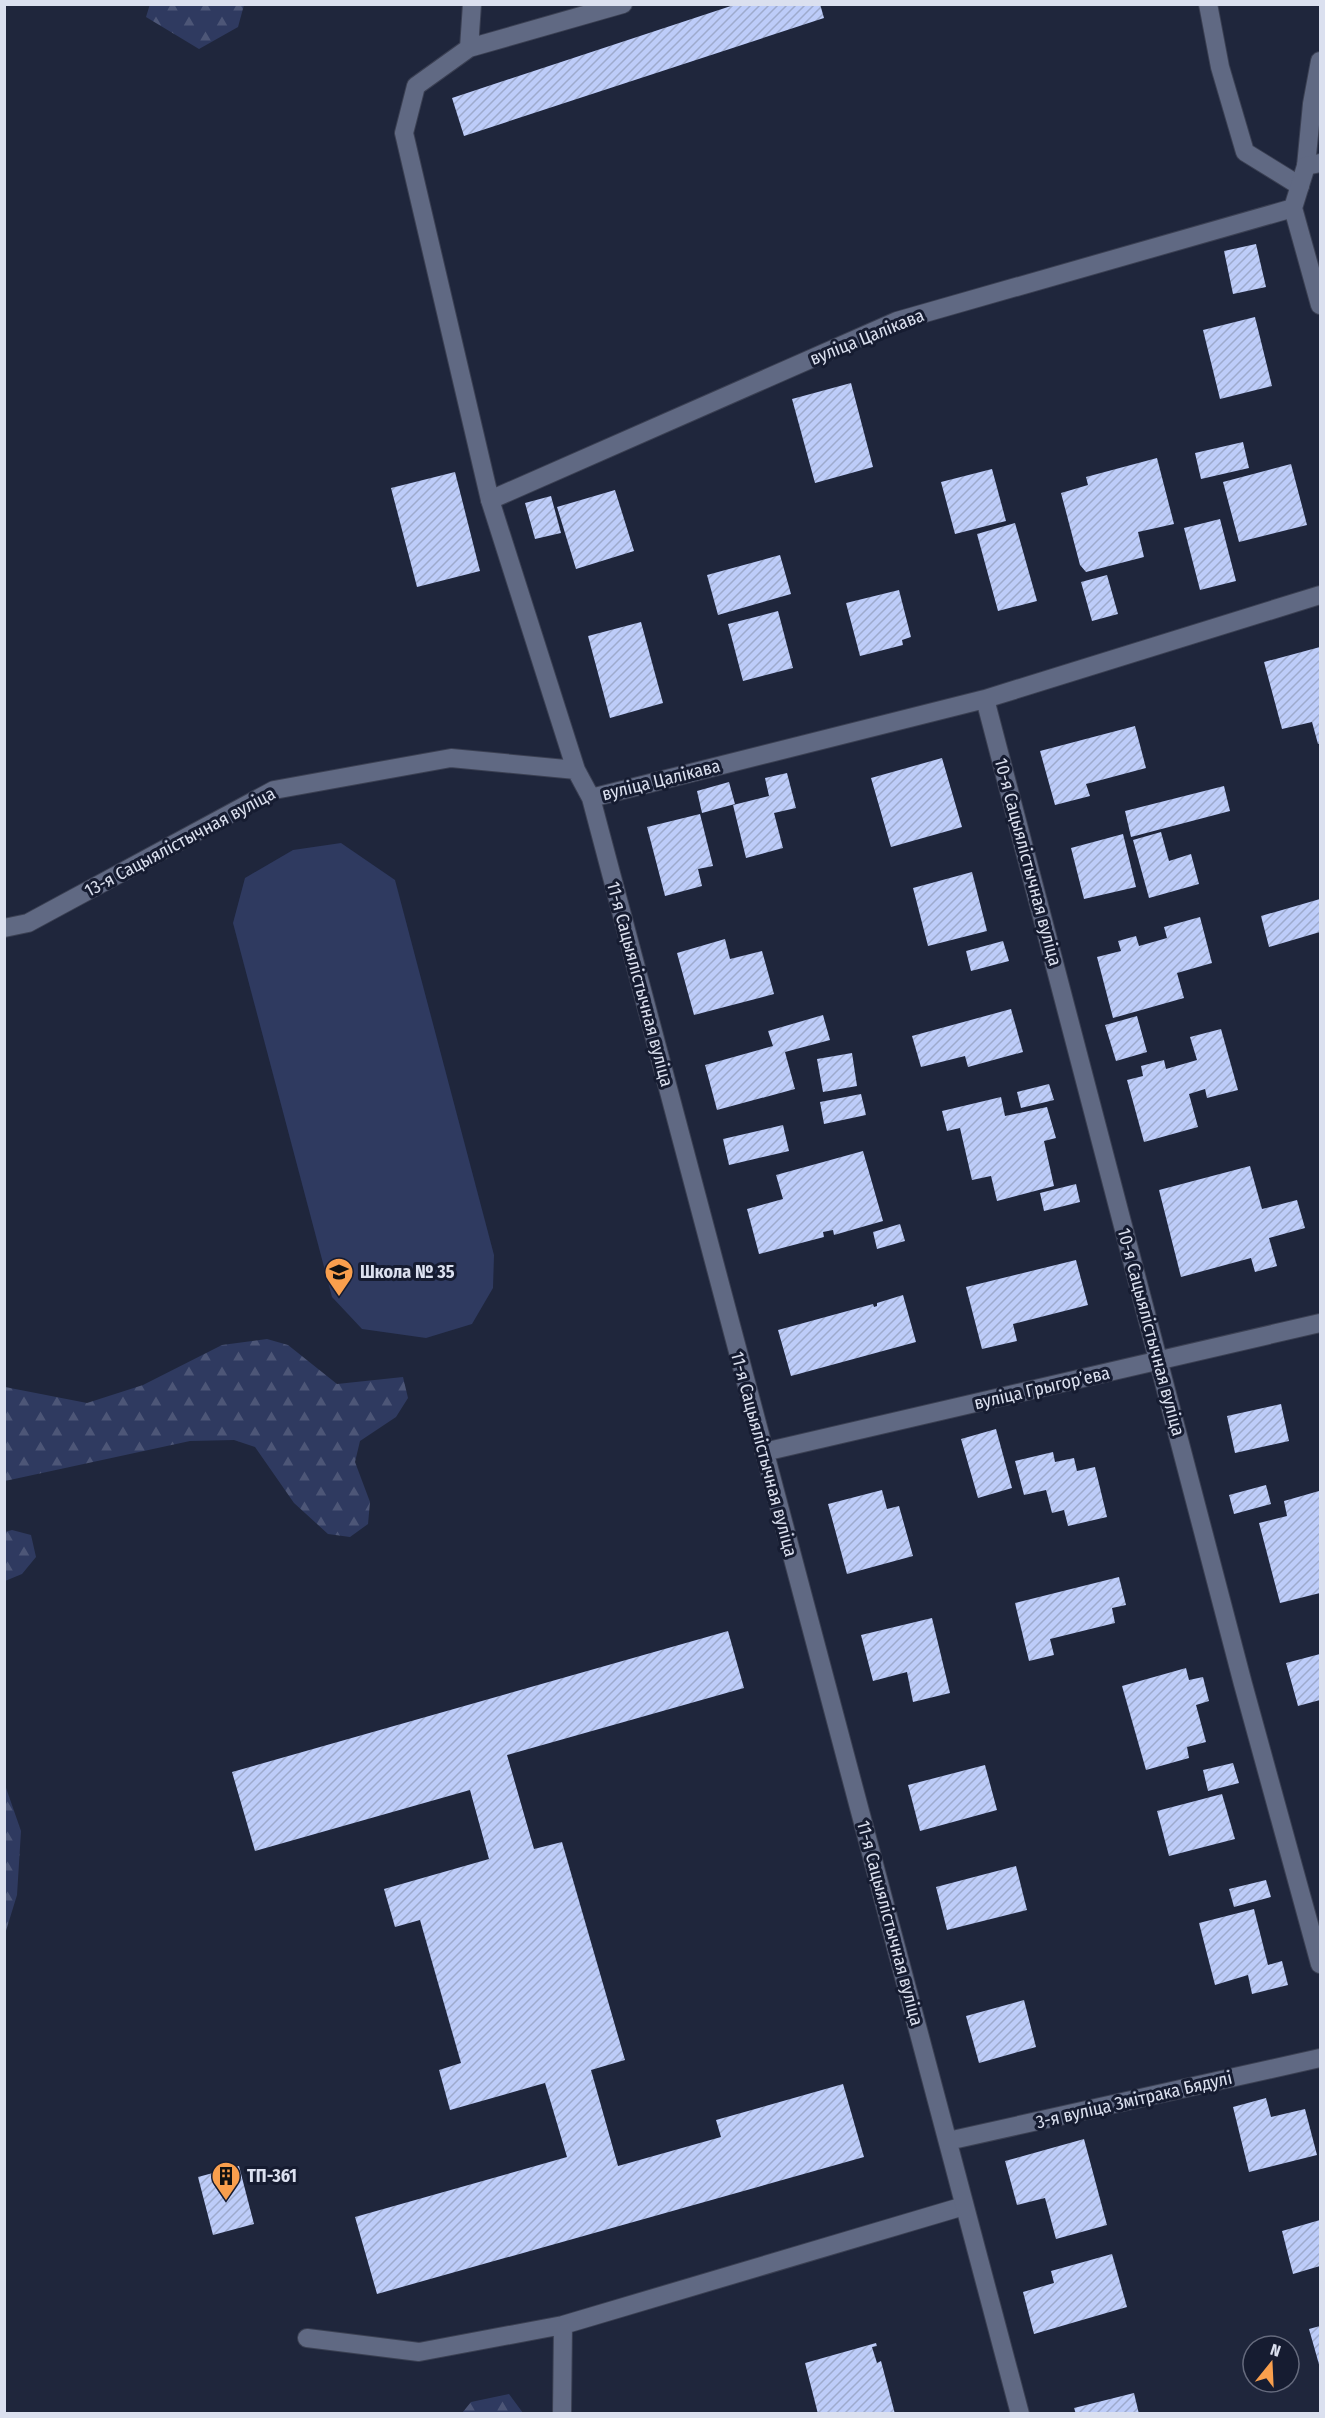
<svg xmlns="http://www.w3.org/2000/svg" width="1325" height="2418" font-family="'Fira Sans Condensed',sans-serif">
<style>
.grass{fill:#2f3a60}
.forest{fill:url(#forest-firs)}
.building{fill:url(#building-hatch)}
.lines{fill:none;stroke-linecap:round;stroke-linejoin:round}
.service-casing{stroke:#3b4053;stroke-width:20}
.minor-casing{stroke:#3b4053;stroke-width:20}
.service{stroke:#606983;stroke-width:18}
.minor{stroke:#606983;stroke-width:18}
.labels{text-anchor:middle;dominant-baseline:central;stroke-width:6;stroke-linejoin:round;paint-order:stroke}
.street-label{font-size:18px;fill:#dbe0ef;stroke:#161c31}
.poi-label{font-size:18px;font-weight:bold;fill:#dbe0ef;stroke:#161c31;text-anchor:start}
</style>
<defs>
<pattern id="forest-firs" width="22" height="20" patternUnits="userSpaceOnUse" patternTransform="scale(1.5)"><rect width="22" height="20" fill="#2f3a60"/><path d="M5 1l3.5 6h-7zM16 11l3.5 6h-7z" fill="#4d5677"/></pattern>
<pattern id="building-hatch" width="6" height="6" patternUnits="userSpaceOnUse" patternTransform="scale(1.5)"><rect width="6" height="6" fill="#bdccf9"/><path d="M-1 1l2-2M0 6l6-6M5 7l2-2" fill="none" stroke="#9eaacd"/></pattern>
</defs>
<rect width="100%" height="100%" fill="#1f263c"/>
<path class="grass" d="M341 843 395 880 494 1255 493 1288 472 1324 426 1338 362 1329 332 1297 233 923 245 878 293 850Z"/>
<path class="forest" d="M150 4H244V5L238 27 199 49 146 17Z
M267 1339 288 1345 337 1384 403 1377 408 1398 396 1417 360 1441 355 1462 370 1502 368 1524 350 1537 328 1534 294 1503 255 1447 234 1440 190 1441 5 1481V1387L87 1403 143 1385 222 1345Z
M12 1530 31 1535 36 1557 22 1574 5 1581V1532Z
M5 1785 21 1831 17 1895 5 1934Z
M509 2394 523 2413H462L471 2402Z"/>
<path class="building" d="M737 4H820L824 18 464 136 452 98Z
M1256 244 1266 287 1233 294 1224 251Z
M1255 317 1272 386 1220 399 1203 330Z
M851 383 873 467 815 483 792 399Z
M1243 442 1249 468 1201 479 1195 453Z
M1157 458 1174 524 1138 532 1144 557 1086 572 1080 565 1061 493 1088 485 1086 477Z
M1291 464 1307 525 1239 542 1223 482Z
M992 469 1006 521 955 534 941 482Z
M455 472 480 571 417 587 391 488Z
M615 490 634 551 576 569 557 507Z
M551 496 561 533 535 539 525 503Z
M1220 519 1236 581 1200 590 1184 528Z
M1015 523 1037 601 998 611 977 534Z
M780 555 791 594 718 615 707 575Z
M1107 575 1118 614 1092 621 1081 582Z
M899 590 911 637 902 640 903 645 860 656 846 603Z
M778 611 793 668 743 681 728 624Z
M641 622 663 703 610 718 588 636Z
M1320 647V743L1318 744 1312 722 1282 729 1264 662Z
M1135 726 1146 768 1086 784 1090 796 1055 805 1040 751Z
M942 758 962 827 891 847 871 778Z
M787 773 796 808 774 813 783 848 746 858 733 805 769 796 765 778Z
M729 782 735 804 702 813 697 791Z
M1224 786 1230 811 1131 837 1125 811Z
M700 814 713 866 698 869 702 886 665 896 647 827Z
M1161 832 1169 861 1191 854 1199 884 1149 898 1133 840Z
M1123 834 1136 887 1084 899 1071 848Z
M972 872 987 931 928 946 913 888Z
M1320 899V932L1269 947 1261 916Z
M1200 917 1212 963 1177 973 1184 998 1113 1018 1097 957 1121 951 1118 941 1136 936 1139 946 1167 938 1164 927Z
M725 939 730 959 762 951 774 994 694 1015 677 953Z
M1003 941 1009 961 971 971 966 951Z
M1011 1009 1023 1052 968 1067 965 1056 921 1067 912 1036Z
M823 1015 830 1040 785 1052 795 1089 717 1110 705 1065 773 1046 768 1031Z
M1137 1016 1147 1052 1116 1061 1105 1025Z
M1221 1029 1238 1090 1207 1098 1205 1089 1189 1094 1198 1127 1144 1142 1127 1080 1143 1076 1141 1066 1164 1060 1166 1069 1197 1060 1190 1037Z
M852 1053 857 1086 823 1092 817 1059Z
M1049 1084 1054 1100 1021 1108 1017 1092Z
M861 1094 866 1115 824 1124 820 1102Z
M1001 1097 1005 1116 1047 1107 1056 1138 1044 1141 1054 1186 997 1201 991 1176 972 1180 960 1128 947 1131 942 1111Z
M783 1125 789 1151 729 1165 723 1139Z
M863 1151 883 1221 834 1235 833 1230 823 1232 824 1237 759 1254 747 1209 783 1199 776 1175Z
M1250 1166 1262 1209 1297 1200 1305 1228 1269 1238 1277 1266 1255 1272 1251 1258 1181 1277 1159 1190Z
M1076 1184 1080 1202 1044 1211 1040 1193Z
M900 1224 905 1241 877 1249 873 1232Z
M1076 1260 1088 1305 1013 1324 1017 1341 982 1349 966 1287Z
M903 1295 916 1342 791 1376 778 1330 873 1304 874 1307 877 1306V1303Z
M1281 1404 1289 1441 1235 1453 1227 1416Z
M996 1429 1012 1488 978 1498 961 1439Z
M1053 1452 1055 1462 1074 1458 1077 1471 1095 1467 1107 1517 1068 1526 1064 1510 1052 1513 1046 1490 1024 1495 1015 1461Z
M1266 1485 1271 1504 1234 1514 1229 1495Z
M882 1490 887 1509 899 1506 913 1556 847 1574 828 1504Z
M1319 1491 1320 1593 1280 1603 1259 1523 1287 1516 1284 1501Z
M1119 1577 1126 1605 1112 1608 1115 1623 1050 1639 1054 1655 1029 1661 1015 1603Z
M932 1618 950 1693 913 1702 907 1672 873 1681 861 1635Z
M728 1631 744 1688 507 1755 534 1849 562 1842 625 2060 591 2070 618 2166 721 2137 716 2120 843 2084 864 2157 377 2294 355 2217 567 2157 545 2083 450 2110 439 2070 461 2063 420 1920 395 1927 384 1889 489 1859 470 1790 255 1851 232 1772Z
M1320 1654V1700L1298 1706 1286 1663Z
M1186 1668 1189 1680 1203 1677 1209 1701 1196 1705 1206 1742 1187 1747 1189 1758 1146 1770 1122 1686Z
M1233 1763 1239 1783 1208 1791 1203 1770Z
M985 1765 997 1810 920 1831 908 1785Z
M1222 1794 1235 1839 1169 1856 1157 1811Z
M1016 1866 1027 1910 947 1930 936 1887Z
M1266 1880 1271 1897 1234 1907 1229 1889Z
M1254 1909 1268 1965 1282 1961 1288 1985 1252 1994 1248 1975 1215 1985 1199 1923Z
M1024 2000 1036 2047 979 2063 966 2016Z
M1266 2098 1271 2117 1305 2109 1317 2155 1249 2172 1233 2107Z
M1084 2139 1107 2225 1056 2239 1045 2198 1017 2205 1005 2161Z
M239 2166 254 2224 213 2235 198 2177Z
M1320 2220V2266L1293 2274 1282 2231Z
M1112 2254 1127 2307 1034 2334 1023 2292 1054 2283 1051 2271Z
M1320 2326V2368L1309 2329Z
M876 2343 877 2346 872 2347 877 2363 881 2361 895 2414H818L805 2363Z
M1134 2393 1139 2414H1076L1074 2408Z"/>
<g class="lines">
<g class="service-casing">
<path id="service" d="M1208 4 1220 67 1245 152 1300 186
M469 48 472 4
M1306 166 1312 104 1320 61
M490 500 404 133 416 86 469 48 623 4
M307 2338 419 2352 563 2325
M562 2414 563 2325 964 2206"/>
</g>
<g class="minor-casing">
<path id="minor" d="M1320 163 1306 166 1293 208 1320 305
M985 699 1243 1684 1320 1964
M591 798 985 699 1320 595
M4 928 28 923 274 790 451 758 576 770
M764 1452 1320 1323
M948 2141 1320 2058
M1020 2414 591 798 576 770 490 500 897 321 1293 208"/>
</g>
<use href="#service" class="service"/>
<use href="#minor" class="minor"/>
</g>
<defs>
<g id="school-pin" transform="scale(1.5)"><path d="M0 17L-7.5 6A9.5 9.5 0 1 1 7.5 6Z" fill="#f99f4d" stroke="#161c31"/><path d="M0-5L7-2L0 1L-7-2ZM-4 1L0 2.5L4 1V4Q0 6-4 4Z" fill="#111"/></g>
<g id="building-pin" transform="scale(1.5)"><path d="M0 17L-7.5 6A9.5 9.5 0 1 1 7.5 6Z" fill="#f99f4d" stroke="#161c31"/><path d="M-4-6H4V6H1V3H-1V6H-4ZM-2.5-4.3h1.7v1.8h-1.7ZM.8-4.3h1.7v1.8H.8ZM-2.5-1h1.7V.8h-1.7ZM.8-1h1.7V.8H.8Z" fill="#111"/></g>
</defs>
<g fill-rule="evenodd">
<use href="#school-pin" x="339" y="1272"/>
<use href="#building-pin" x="226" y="2176"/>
</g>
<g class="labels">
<g class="street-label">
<text transform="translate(867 337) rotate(-22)">вуліца Цалікава</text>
<text transform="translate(661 780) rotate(-14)">вуліца Цалікава</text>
<text transform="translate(180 842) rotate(-28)">13-я Сацыялістычная вуліца</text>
<text transform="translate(1028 862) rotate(75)">10-я Сацыялістычная вуліца</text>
<text transform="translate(640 984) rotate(75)">11-я Сацыялістычная вуліца</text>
<text transform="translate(1151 1332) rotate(75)">10-я Сацыялістычная вуліца</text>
<text transform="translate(1042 1388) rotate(-13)">вуліца Грыгорʼева</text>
<text transform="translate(764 1454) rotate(75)">11-я Сацыялістычная вуліца</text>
<text transform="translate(890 1923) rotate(75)">11-я Сацыялістычная вуліца</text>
<text transform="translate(1134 2100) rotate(-13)">3-я вуліца Змітрака Бядулі</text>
</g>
<g class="poi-label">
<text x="360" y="1272">Школа № 35</text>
<text x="247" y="2176">ТП-361</text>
</g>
</g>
<rect width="1325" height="2418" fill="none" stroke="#dbe0ef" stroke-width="12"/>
<g transform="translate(1271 2364) rotate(18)"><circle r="28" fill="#161c31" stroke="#656a7d" stroke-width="1.5"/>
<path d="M0-4.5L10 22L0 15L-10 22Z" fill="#f99f4d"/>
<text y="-9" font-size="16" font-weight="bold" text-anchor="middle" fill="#dbe0ef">N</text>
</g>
</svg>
